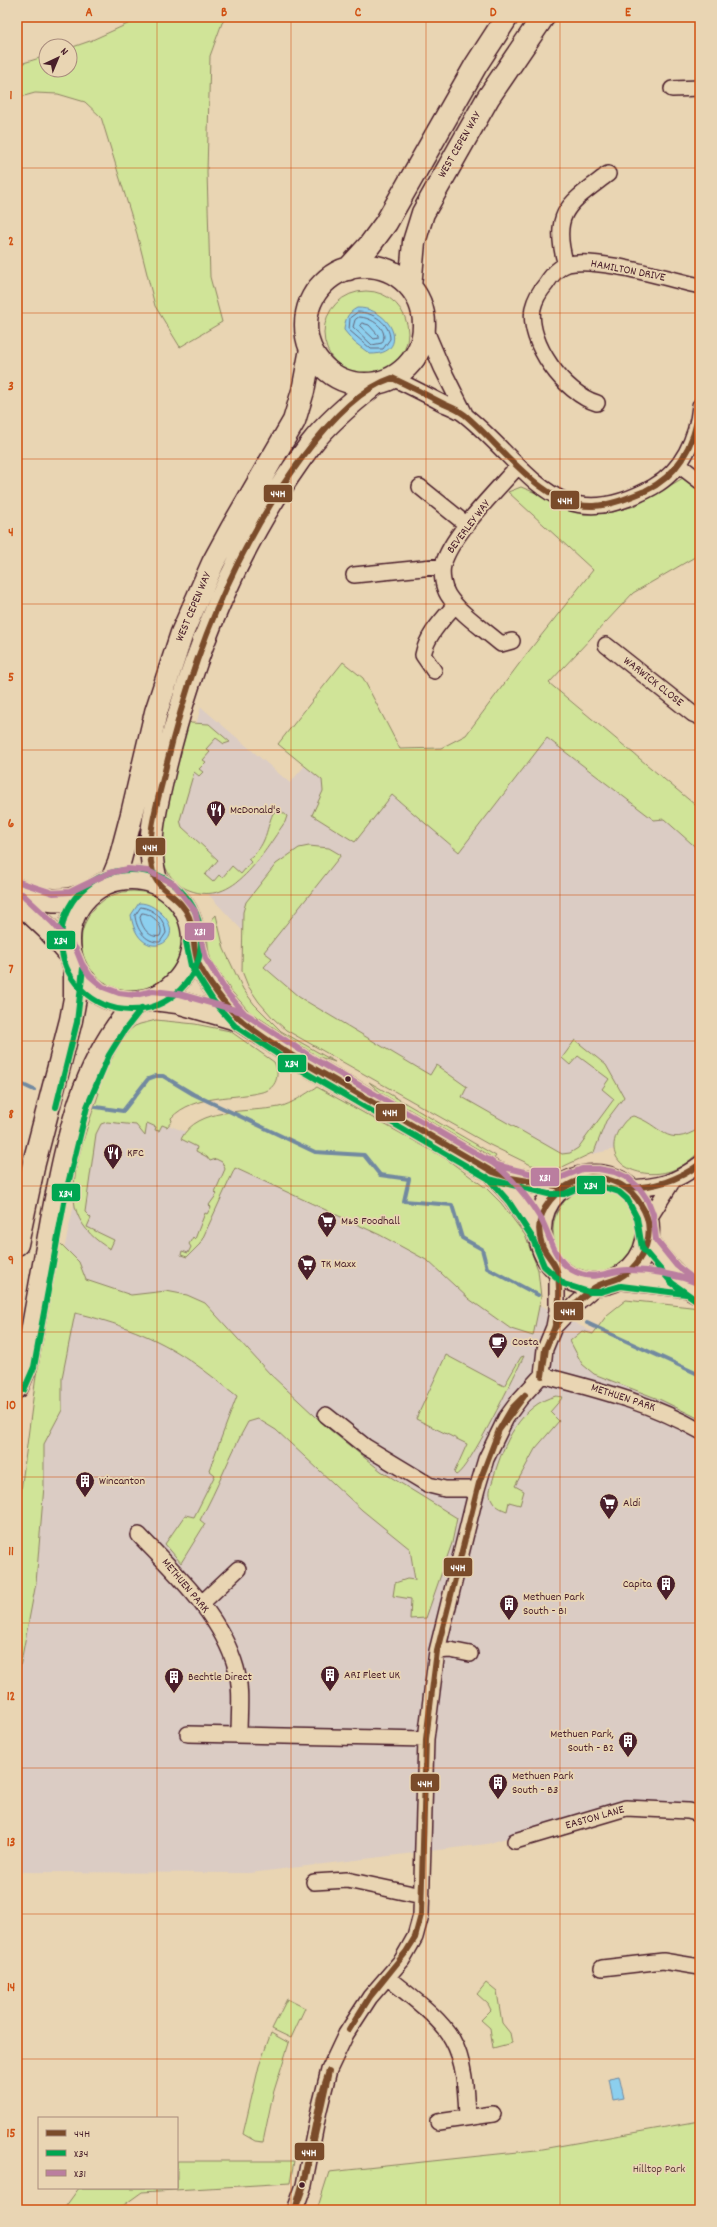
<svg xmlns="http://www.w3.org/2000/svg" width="717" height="2227" font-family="Dekko,sans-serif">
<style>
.built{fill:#dbccc4}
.green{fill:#d0e498;stroke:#8d8262}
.water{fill:#8ccfee;stroke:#7289a0}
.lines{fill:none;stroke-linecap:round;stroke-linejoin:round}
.shore{stroke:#646579;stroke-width:1}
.stream{stroke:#7289a0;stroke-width:4}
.street-casing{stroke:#4a1f2b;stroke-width:18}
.primary-casing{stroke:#4a1f2b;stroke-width:25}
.highway-casing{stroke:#4a1f2b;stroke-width:25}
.street{stroke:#e9d5b3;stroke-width:15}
.primary{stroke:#e9d5b3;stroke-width:22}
.highway{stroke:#e9d5b3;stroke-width:22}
.bus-1-casing{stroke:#e9d5b3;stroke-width:9}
.bus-2-casing{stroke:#e9d5b3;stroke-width:9}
.bus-3-casing{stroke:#e9d5b3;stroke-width:9}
.bus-1{stroke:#7a4b2a;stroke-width:6}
.bus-2{stroke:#00a651;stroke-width:6}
.bus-3{stroke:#ba7e9f;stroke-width:6}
.grid{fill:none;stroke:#d05011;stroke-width:1;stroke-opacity:0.55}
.bus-dot{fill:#4a1f2b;stroke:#e9d5b3;stroke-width:1.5}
.labels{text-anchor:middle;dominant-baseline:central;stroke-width:3.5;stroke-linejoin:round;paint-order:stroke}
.street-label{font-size:12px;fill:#4a1f2b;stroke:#e9d5b3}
.poi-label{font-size:12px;fill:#4a1f2b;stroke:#e9d5b3;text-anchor:start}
.park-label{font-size:12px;fill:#5e3d3b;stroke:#e9d5b3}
.line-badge{stroke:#e9d5b3;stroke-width:1.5}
.badge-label{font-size:11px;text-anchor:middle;font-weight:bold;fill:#fff}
.neatline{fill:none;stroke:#d05011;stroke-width:1.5}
.grid-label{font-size:13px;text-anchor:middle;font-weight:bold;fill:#d05011}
</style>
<rect width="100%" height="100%" fill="#e9d5b3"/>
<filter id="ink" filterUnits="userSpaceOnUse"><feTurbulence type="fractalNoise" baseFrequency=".025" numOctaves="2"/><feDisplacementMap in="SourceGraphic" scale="8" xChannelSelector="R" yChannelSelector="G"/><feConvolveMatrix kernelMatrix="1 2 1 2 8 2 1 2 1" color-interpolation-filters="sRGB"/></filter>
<g filter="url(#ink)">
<path class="built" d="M201 707 290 783 331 735 440 813 532 714 700 840V1138L633 1145 556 1162 264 991 256 945 173 857 168 821Z
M102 1099 219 1145 508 1288 700 1388V1809L621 1802 487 1844 250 1873 17 1872V1561L50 1312 82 1169Z"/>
<path class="green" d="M143 17H227L222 23 210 56 207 172 210 277 222 322 180 347 155 306 137 234 101 117 85 102 58 94 35 93 17 98V65L46 56V70H70V48L90 41Z
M324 333a42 42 0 1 1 84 0a42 42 0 1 1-84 0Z
M683 478 691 481 700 489V554L633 593 549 683 700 809V851L664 819 654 820 547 738 459 852 392 795 355 842 312 815 323 791 322 780 278 744 343 662 363 678 400 749 441 748 466 735 525 656 593 570 508 492 521 487 586 513H607L635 506Z
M186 718 191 723 209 724 230 742 224 744 216 738 206 749 210 752 203 760 206 762 199 769 203 772 199 776 194 772 180 820 182 827 218 860 205 875 213 882 219 875 222 878 232 866 241 874 251 862 248 859C267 846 265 832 273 813L280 810 287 816 285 822C263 853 234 908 189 890 168 882 163 864 159 844Z
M309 846 329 848 341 855 264 952 272 958 264 967 299 997 430 1075 436 1065 467 1087 462 1097 562 1154 570 1153 578 1148 614 1099 602 1089 609 1079 578 1056 570 1065 562 1058 575 1040 606 1065 624 1097 606 1121 594 1152 556 1170 531 1165 488 1144 348 1065 286 1030 273 1018 259 1002 248 986 242 971 243 912 246 902 276 864 299 848Z
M81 943a52 52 0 1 1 104 0a52 52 0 1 1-104 0Z
M216 915 224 949 243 989 254 1004 281 1031 335 1062C323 1058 311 1055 300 1049 265 1032 211 987 208 946 207 933 207 924 216 915Z
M156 1020 195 1024 230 1031 274 1062C280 1073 277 1086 266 1091 235 1100 195 1093 171 1118L172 1121 167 1127 162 1125 159 1131 155 1130 156 1127 147 1123 145 1136 136 1125 107 1122 101 1124 96 1134 85 1212 91 1218 87 1227 114 1240 110 1249C96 1241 83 1229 77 1213 65 1183 89 1123 99 1093L93 1091C100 1071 118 1038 135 1026 141 1023 150 1022 156 1020Z
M369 1082 496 1156 493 1160 386 1098Z
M317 1087 445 1158 486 1188 501 1203 525 1235 538 1270 541 1297 533 1336 511 1329 469 1299 428 1261 380 1235 235 1168 200 1244 187 1257 181 1255 182 1251 188 1253 191 1247 189 1244 193 1237 195 1239 205 1213 207 1214 211 1207 209 1205 217 1194 215 1192 225 1169 222 1162 216 1159 210 1161 207 1157 196 1151 197 1147 181 1139C198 1106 248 1113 279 1107 292 1104 305 1094 317 1087Z
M633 1116C662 1124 665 1150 700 1128V1151C692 1159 683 1166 673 1170 645 1181 600 1167 618 1131 622 1125 626 1118 633 1116Z
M553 1230a42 42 0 1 1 84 0a42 42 0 1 1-84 0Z
M54 1237 79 1262 86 1280 131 1295 166 1291 187 1295 205 1303 270 1374 329 1429 381 1471 457 1518 452 1543 426 1618 410 1619 411 1599 393 1596 395 1583 407 1579 415 1580 410 1549 362 1510 276 1430 258 1419 248 1422C230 1454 218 1488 200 1520L205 1524 181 1563 165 1544 185 1515 194 1517 215 1475 209 1470 237 1396C222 1384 207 1372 191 1361 157 1337 115 1322 75 1313L62 1378V1410L44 1444V1486L36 1583 17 1683V1522Z
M626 1300 700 1308V1419L661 1400 594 1374 582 1364 570 1341 582 1331 593 1334 607 1315Z
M446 1355 504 1386 521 1357 524 1356C514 1376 470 1468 456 1475L454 1473 467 1444 416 1419Z
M556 1396 563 1397 550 1412 559 1421 535 1449 515 1486 524 1491 520 1505 509 1502 507 1511C501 1509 495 1506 492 1500 487 1493 492 1484 494 1476 503 1445 521 1404 556 1396Z
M486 1983 497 1992 502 2023 510 2033 512 2043 493 2048 490 2028 481 2020 491 2010 488 2004 477 1994Z
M287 1999 305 2008 291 2038 272 2029Z
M271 2033 289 2043 273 2094 263 2142 255 2141 243 2134 259 2066Z
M700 2121V2210H317L329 2172 536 2150Z
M177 2161H294L290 2183 142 2192 117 2210H63L79 2188H177Z"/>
<path class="water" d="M357 308C392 307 412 355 370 354L354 342 344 330C345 320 347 313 357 308Z
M139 903C148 903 154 907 161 913 192 942 138 967 131 915Z
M619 2076 624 2098 613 2100 609 2078Z"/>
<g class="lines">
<path class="shore" d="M358 312C373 312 390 323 390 339L383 349H371L349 330 350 318Z
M359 317C371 317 390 329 382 343L372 345 353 327 355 320Z
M362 323 369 325 378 335V338L374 339 360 326Z
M141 907C155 909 165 920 166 933L160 942C145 943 136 928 135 916Z
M142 913C152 913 165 926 160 936 149 939 141 926 140 917Z"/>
<path class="stream" d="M17 1082 34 1090
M96 1107 123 1111 148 1079 156 1076H163L193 1094 315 1152 364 1155 380 1175 409 1179 404 1201 452 1205 462 1238 482 1249 487 1268 538 1295
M587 1323 700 1375"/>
<g class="street-casing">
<path id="street" d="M672 89 700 88
M566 265C550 212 570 203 608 174
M424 326 442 368 465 414
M392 378C410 386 427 395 444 404 451 407 459 410 465 415 530 467 556 541 653 487 682 471 697 438 700 406
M597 403C565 394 527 343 533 308 535 299 540 291 546 284 551 276 558 267 568 264 597 257 668 279 700 286
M679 465 700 481
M420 487 467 525
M354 575 443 566
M512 641 501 644C484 629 460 614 448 595 443 587 441 574 443 565 451 535 497 490 518 466
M606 645 693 714 700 717
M434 671 423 655C427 635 442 620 455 605
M627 1188C659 1187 675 1183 700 1164
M648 1220 672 1182
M554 1327 557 1311V1268
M542 1375C598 1390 649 1402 700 1431
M326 1415 366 1447 429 1485 445 1489H477
M139 1535C176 1574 221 1615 236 1668 242 1689 239 1713 239 1735
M202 1603 238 1569
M437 1651 450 1650 470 1654
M188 1734 426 1739
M515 1841 626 1808 688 1811 700 1814
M314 1882 347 1880 422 1896
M602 1968 663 1961 700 1967
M387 1977C407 1994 439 2016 452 2039 465 2061 466 2092 467 2117
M438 2122 493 2114
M295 2210 304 2185 319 2110 329 2070 346 2034 370 1997 402 1960 415 1937 421 1915 426 1739 437 1651 477 1489 486 1459 506 1418 520 1399 542 1375 545 1349 554 1327 577 1303 599 1284"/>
</g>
<g class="primary-casing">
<path id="primary" d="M194 941 198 962 221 998 240 1020 307 1064 493 1172 511 1178 562 1187
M153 999 177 1002 240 1020
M493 1172 515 1197 539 1233
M540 1230a54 54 0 1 1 108 0a54 54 0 1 1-108 0Z
M648 1243C663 1263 678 1282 700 1293
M620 1278 687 1286"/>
</g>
<g class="highway-casing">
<path id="highway" d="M306 325a59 59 0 1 1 118 0a59 59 0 1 1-118 0Z
M348 269 369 246 386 223 476 65 507 17
M410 287 414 242 423 213 488 98 543 17
M69 940a62 62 0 1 1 124 0a62 62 0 1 1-124 0Z
M112 880 119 863 132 814 156 712 182 633 213 563 232 528 294 421 303 391 311 349
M157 883C145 847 155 812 163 776 190 658 238 541 311 444 329 421 352 402 375 384
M17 890C45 902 61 905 90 893
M17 900 47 928 70 954
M17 1244 34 1163 71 1020 75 998V968
M17 1387 26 1366C35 1317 43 1268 52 1219 67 1142 81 1063 136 1003"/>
</g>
<use href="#street" class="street"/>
<use href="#primary" class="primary"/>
<use href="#highway" class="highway"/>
<g class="bus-1-casing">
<path id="bus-1" d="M591 1177C612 1178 630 1186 641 1205 658 1231 645 1263 619 1278 611 1282 602 1282 594 1288 579 1299 564 1314 554 1329 559 1313 561 1288 557 1271 555 1262 545 1254 542 1245 530 1210 560 1183 591 1177Z
M562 1187 511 1178 493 1172C445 1144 396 1116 348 1088 312 1067 274 1047 242 1021 229 1011 205 978 198 963 193 948 194 931 189 917 181 896 158 891 153 873 145 841 156 807 164 775 181 702 204 631 238 563 266 507 331 398 392 378 410 386 426 395 444 404 451 407 459 410 465 415 500 444 543 508 593 506 612 505 628 498 645 491 680 475 695 442 700 406
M627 1188C655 1187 677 1181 700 1164
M542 1376 545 1349 554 1329
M542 1376 546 1348 554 1329
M499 1430 512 1408 525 1395
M499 1430 525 1395
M479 1483 499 1430
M479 1483 499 1430
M437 1651 479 1483
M437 1651 479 1483
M421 1915 426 1739 437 1651
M406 1952 415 1937 421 1915
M406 1952 415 1938 421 1915
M349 2030 370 1996 406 1952
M349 2030 370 1997 406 1952
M329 2071 304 2185 295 2210 304 2178 321 2096Z"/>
</g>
<g class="bus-2-casing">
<path id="bus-2" d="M61 940a70 70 0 1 1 140 0a70 70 0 1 1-140 0Z
M186 942 191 966 214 1002 235 1026 303 1071 489 1179 548 1194H564L585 1185H598L619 1192 627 1199 637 1218 642 1248 672 1283 696 1300
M56 1107 77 1022 83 968
M487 1177 509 1202 532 1237 544 1266 564 1284 589 1292H600L621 1286 686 1294
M24 1390 34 1367 66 1192 87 1107 109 1055 124 1031 142 1008"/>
</g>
<g class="bus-3-casing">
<path id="bus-3" d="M19 882 53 893 70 892 109 873 128 869 148 871 174 884 195 911 206 959 227 993 245 1014 311 1057 496 1165 549 1178H560L582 1169H599L615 1172 628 1178 639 1188 648 1201 653 1214 656 1240 677 1266 700 1284
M22 894 52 922 76 949 82 964 90 976 103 987 119 993 135 995 153 991 179 994 242 1012 251 1017
M489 1160C510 1175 527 1196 541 1219 551 1237 553 1259 572 1270 595 1283 607 1270 628 1270 652 1270 678 1275 700 1284"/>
</g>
<use href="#bus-1" class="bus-1"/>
<use href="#bus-2" class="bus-2"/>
<use href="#bus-3" class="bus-3"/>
</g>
</g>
<path class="grid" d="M157 17V2118M291 17V2210M426 17V2210M560 17V2210M17 168H700M17 313H700M17 459H700M17 604H700M17 750H700M17 895H700M17 1041H700M17 1186H700M17 1332H700M17 1477H700M17 1623H700M17 1768H700M17 1914H700M17 2059H700M157 2188V2210"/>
<defs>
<g id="restaurant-pin" transform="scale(1)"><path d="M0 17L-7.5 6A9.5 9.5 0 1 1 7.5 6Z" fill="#4a1f2b" stroke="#e9d5b3"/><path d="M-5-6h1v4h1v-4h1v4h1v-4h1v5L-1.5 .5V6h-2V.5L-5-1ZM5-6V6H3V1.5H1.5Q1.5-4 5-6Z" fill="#fff"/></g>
<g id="supermarket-pin" transform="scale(1)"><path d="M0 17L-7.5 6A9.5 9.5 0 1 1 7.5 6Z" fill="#4a1f2b" stroke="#e9d5b3"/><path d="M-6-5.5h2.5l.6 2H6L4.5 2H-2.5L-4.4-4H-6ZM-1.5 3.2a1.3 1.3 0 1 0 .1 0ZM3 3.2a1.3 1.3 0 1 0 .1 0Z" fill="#fff"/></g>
<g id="cafe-pin" transform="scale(1)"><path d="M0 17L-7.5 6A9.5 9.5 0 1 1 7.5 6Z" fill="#4a1f2b" stroke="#e9d5b3"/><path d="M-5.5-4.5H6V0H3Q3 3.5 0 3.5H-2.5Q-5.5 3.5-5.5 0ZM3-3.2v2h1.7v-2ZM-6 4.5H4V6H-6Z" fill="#fff"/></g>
<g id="building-pin" transform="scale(1)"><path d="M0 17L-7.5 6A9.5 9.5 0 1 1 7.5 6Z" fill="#4a1f2b" stroke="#e9d5b3"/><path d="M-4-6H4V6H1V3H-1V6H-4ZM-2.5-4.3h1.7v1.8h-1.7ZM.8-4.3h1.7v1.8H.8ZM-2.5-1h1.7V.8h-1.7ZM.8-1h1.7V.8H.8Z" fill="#fff"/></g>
</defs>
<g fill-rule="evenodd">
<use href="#restaurant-pin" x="216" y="810"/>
<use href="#restaurant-pin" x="113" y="1153"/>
<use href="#supermarket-pin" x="327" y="1221"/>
<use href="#supermarket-pin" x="307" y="1264"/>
<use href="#cafe-pin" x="498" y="1342"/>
<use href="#building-pin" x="85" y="1481"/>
<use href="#supermarket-pin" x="609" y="1503"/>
<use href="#building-pin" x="666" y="1584"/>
<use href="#building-pin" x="509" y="1604"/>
<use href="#building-pin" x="330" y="1675"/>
<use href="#building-pin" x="174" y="1677"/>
<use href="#building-pin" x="628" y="1741"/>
<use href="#building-pin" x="498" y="1783"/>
</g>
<g class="bus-dot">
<circle cx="348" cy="1079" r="3.5"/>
<circle cx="302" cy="2185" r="3.5"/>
</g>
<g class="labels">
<g class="street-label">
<text transform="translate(460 145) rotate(-60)">WEST CEPEN WAY</text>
<text transform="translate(628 271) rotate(11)">HAMILTON DRIVE</text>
<text transform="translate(469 527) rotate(-53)">BEVERLEY WAY</text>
<text transform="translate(194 607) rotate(-67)">WEST CEPEN WAY</text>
<text transform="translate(653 682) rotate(38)">WARWICK CLOSE</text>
<text transform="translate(623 1398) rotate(18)">METHUEN PARK</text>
<text transform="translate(185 1586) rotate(50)">METHUEN PARK</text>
<text transform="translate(595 1818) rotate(-16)">EASTON LANE</text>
</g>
<g class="poi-label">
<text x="230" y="810">McDonald's</text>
<text x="127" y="1153">KFC</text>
<text x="341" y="1221">M&amp;S Foodhall</text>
<text x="321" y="1264">TK Maxx</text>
<text x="512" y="1342">Costa</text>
<text x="99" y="1481">Wincanton</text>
<text x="623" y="1503">Aldi</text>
<text x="652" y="1584" text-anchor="end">Capita</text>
<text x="523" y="1597">Methuen Park<tspan x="523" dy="14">South - B1</tspan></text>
<text x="344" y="1675">ARI Fleet UK</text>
<text x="188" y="1677">Bechtle Direct</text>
<text x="614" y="1734" text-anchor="end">Methuen Park,<tspan x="614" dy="14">South - B2</tspan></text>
<text x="512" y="1776">Methuen Park<tspan x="512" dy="14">South - B3</tspan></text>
</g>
<g class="park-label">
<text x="659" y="2169">Hilltop Park</text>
</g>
</g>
<g class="line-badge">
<rect x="263" y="484" width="30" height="19" rx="4" fill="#7a4b2a"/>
<rect x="550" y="490" width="30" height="20" rx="4" fill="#7a4b2a"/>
<rect x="135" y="837" width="31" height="19" rx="4" fill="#7a4b2a"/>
<rect x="184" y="922" width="31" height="19" rx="4" fill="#ba7e9f"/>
<rect x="46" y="930" width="30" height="20" rx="4" fill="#00a651"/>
<rect x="277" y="1054" width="30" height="19" rx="4" fill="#00a651"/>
<rect x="375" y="1103" width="31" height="19" rx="4" fill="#7a4b2a"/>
<rect x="530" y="1167" width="30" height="20" rx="4" fill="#ba7e9f"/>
<rect x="576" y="1175" width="30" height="20" rx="4" fill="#00a651"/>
<rect x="51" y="1183" width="30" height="19" rx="4" fill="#00a651"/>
<rect x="553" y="1301" width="31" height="20" rx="4" fill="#7a4b2a"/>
<rect x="443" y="1557" width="30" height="20" rx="4" fill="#7a4b2a"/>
<rect x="410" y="1773" width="30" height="19" rx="4" fill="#7a4b2a"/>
<rect x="294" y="2142" width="31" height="19" rx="4" fill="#7a4b2a"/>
</g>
<g class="badge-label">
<text x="278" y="497">44H</text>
<text x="565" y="504">44H</text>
<text x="150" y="851">44H</text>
<text x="200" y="935">X31</text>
<text x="61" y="944">X34</text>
<text x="292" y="1067">X34</text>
<text x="390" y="1116">44H</text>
<text x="545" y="1181">X31</text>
<text x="591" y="1189">X34</text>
<text x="66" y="1197">X34</text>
<text x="568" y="1315">44H</text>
<text x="458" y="1571">44H</text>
<text x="425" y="1787">44H</text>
<text x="309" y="2156">44H</text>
</g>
<rect width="717" height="2227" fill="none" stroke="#e9d5b3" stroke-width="44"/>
<rect x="38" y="2117" width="140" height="72" fill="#e9d5b3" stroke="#a98c7d"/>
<rect x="46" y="2130" width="20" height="6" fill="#7a4b2a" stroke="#a98c7d"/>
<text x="74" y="2137" font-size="12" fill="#4a1f2b">44H</text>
<rect x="46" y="2150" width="20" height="6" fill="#00a651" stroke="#a98c7d"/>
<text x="74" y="2157" font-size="12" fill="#4a1f2b">X34</text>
<rect x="46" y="2170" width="20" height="6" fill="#ba7e9f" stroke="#a98c7d"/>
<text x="74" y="2177" font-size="12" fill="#4a1f2b">X31</text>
<g transform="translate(58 58) rotate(44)"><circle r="19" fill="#e9d5b3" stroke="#a98c7d"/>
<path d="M0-3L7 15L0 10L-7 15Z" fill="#4a1f2b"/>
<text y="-6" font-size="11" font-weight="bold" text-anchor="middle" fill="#4a1f2b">N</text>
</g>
<rect x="22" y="22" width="673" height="2183" class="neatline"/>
<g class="grid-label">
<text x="89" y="16">A</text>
<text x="224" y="16">B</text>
<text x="358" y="16">C</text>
<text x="493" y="16">D</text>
<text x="628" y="16">E</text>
<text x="11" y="99">1</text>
<text x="11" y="245">2</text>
<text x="11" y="390">3</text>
<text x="11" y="536">4</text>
<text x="11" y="681">5</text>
<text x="11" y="827">6</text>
<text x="11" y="973">7</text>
<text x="11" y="1118">8</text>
<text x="11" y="1264">9</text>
<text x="11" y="1409">10</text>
<text x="11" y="1555">11</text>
<text x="11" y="1700">12</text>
<text x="11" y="1846">13</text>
<text x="11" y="1991">14</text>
<text x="11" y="2137">15</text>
</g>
</svg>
